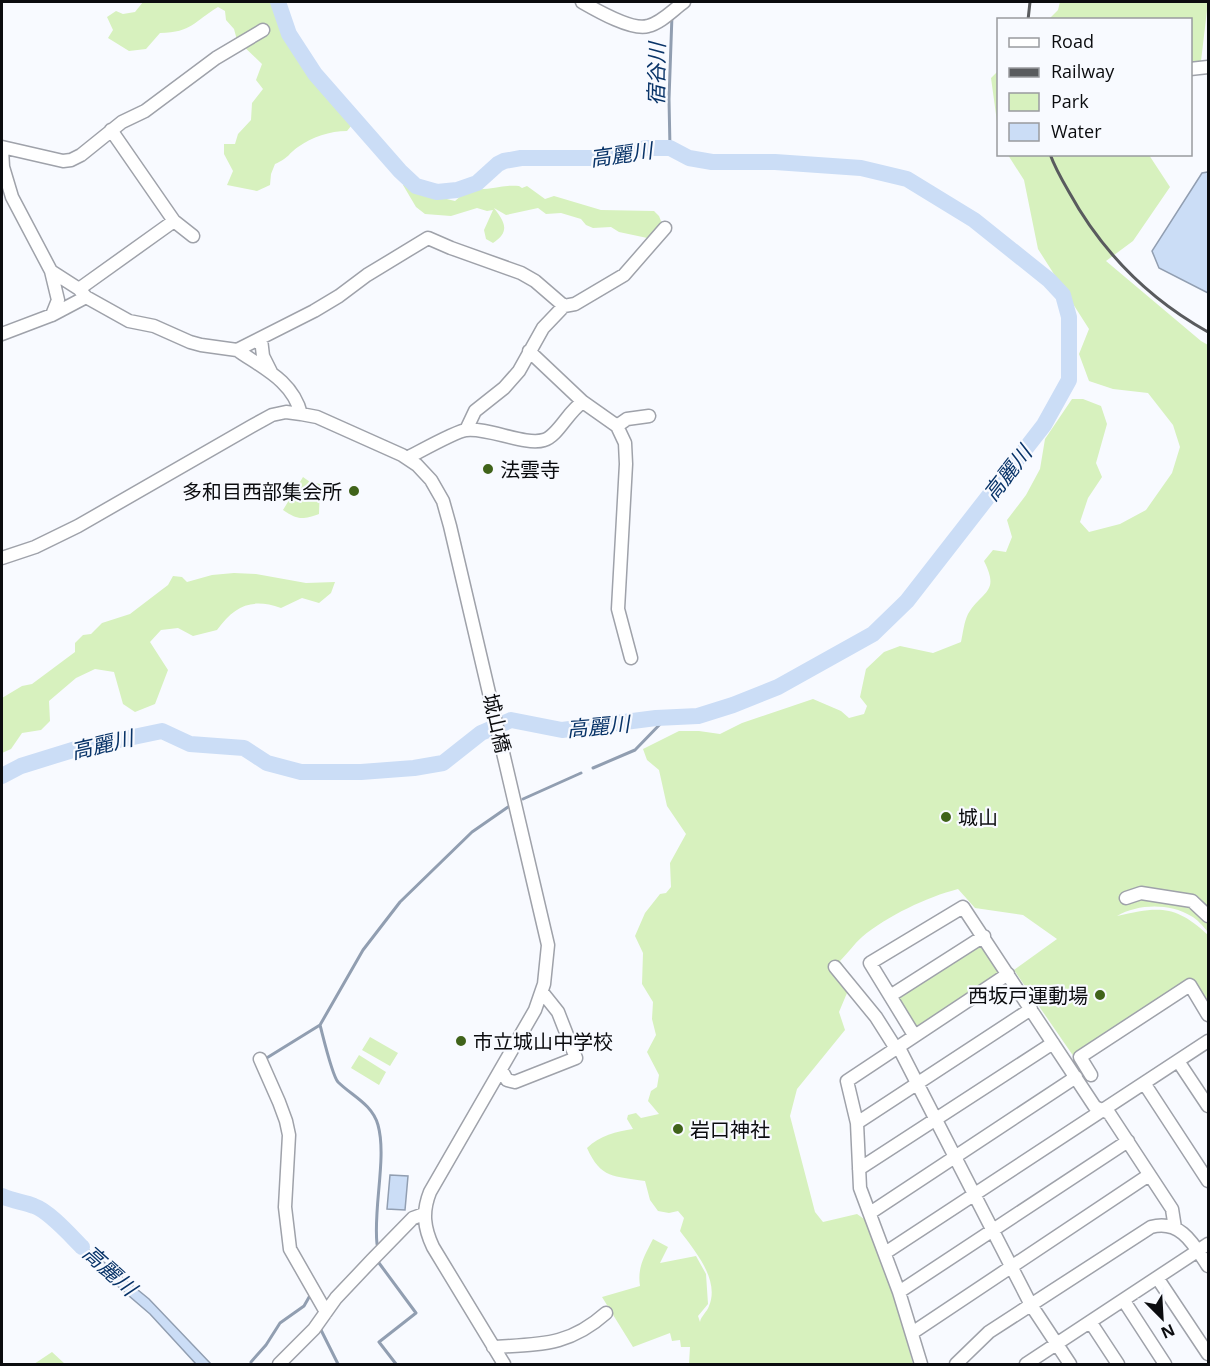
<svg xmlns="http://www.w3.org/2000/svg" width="1210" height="1366" font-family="'Open Sans','Noto Sans JP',sans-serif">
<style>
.green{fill:#d7f1be}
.water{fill:#cbddf6;stroke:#919eb1;stroke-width:1.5}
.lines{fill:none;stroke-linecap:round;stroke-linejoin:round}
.stream{stroke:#919eb1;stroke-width:3}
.river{stroke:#cbddf6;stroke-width:16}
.minor-casing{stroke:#9fa2aa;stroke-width:15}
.minor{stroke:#fff;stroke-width:12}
.rail{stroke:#595b5e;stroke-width:3}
.poi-dot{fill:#40631a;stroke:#f8faff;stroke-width:2}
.labels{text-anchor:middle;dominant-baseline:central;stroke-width:4.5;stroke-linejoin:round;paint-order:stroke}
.poi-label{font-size:20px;fill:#0b0c0f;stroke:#f8faff;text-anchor:start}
.street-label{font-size:20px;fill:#0b0c0f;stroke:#f8faff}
.water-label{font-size:21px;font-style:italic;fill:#083368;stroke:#f8faff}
</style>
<rect width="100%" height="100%" fill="#f8faff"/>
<path class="green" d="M143 2H283L289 24 293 28 309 61C323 67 343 106 356 120L347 131C330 131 312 137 298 147 288 154 289 158 275 164L271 174 270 185 257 191 227 185 233 171 224 154V144H235L238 134 251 120 252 103 263 89 256 80 262 64 237 40 234 29 226 20 225 11 218 7C193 22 193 32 160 33L146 49 129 51 108 38 113 30 107 17 116 11 123 14 135 12Z
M1060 2H1208L1201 61 1191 62 1190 20 1049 19 1058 10Z
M998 71V129L991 78Z
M1008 155H1149L1170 187 1133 241 1106 261 1201 341 1208 345V932C1203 926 1197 919 1191 916 1169 903 1138 904 1117 916 1159 906 1176 905 1208 935V1009L1191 981 1074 1057 1014 970 1057 939 1023 915 975 908 958 889C927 897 887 916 862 937 854 944 848 953 840 961L849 974 842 983 847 993 839 1012 845 1030 797 1089 790 1116 815 1212 823 1222 857 1214 867 1221 899 1313 913 1364H689L690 1347H681L680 1340 672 1341 670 1333 633 1347 602 1297 640 1286C637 1267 645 1255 653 1239L668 1247 660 1263 696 1256 706 1274 708 1304 698 1316 700 1322C701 1316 707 1312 709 1306 720 1280 695 1251 680 1231L684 1218 678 1211 669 1213 658 1211 650 1200 645 1181C614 1176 601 1179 587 1148 599 1136 617 1131 633 1129L627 1119 628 1115 636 1113 641 1118 659 1114 648 1101 651 1091 657 1087 659 1075 647 1052 656 1035 652 1019 653 1002 642 984 643 953 635 936 645 913 660 894 666 893 671 887 670 863 686 834 667 806 659 770 647 760 643 749 679 731H699L720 734 742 723 813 699 841 711 849 718 864 714 867 706 860 697 866 669 884 652 900 646 933 653 961 642C963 633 964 622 968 614 983 590 1000 593 984 561L993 550 1006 552 1012 537 1007 520 1026 495 1040 469 1045 439 1072 399H1083L1101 406 1107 424 1096 463 1102 477 1088 498 1080 522 1089 532 1120 524 1146 510 1172 473 1180 447 1173 425 1148 393 1113 389 1089 381 1079 354 1089 329 1038 249 1024 180Z
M406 183 418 192 455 201 470 188C487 192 501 184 519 186L522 188 527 186 545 199 554 196 601 210 654 211 659 216 663 226 652 239 619 232 611 227 593 228 586 225 581 219 561 213 546 214 538 208 506 215 494 208C503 220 512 231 493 243L486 239 484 230 493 210 487 211 477 208 451 216 425 214 416 207 403 185Z
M303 477 310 482 320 484 319 514C302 520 298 520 283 510Z
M234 573 256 574 306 583 335 582 331 593 319 603 302 598 281 608C252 598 235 605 217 630L193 636 178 628 161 630 150 642 168 670 155 704 135 712 123 704 114 672 95 669 76 678 49 701 50 721 41 730 22 733 11 749 2 753V698L22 686 32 684 75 652V643L83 635 91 634 102 623 130 614 168 585 173 576 182 577 187 582 212 575Z
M982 943 1000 970 999 973 918 1026H915L897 997Z
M370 1037 398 1053 390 1066 362 1050Z
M359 1055 386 1072 379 1085 351 1068Z
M52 1352 65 1364H34Z"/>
<path class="water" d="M1208 172V293L1159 268 1152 251 1202 173Z
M390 1175 408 1176 405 1210 387 1209Z
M67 1232 149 1299 211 1364H196L150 1314 93 1265Z"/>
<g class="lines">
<path class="stream" d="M670 148 669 99 672 15
M593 768 635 750 666 718
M523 799 581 773
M320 1025C323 1036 332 1075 338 1082 352 1096 372 1104 378 1125 387 1157 373 1208 377 1244
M266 1061 265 1059 320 1025 363 950 400 902 472 832 508 807
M379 1263 416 1313 379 1342 396 1364
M322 1326 320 1328 338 1364
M251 1364V1362L266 1345 280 1323 304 1306 312 1292"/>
<path class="river" d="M2 776 21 766 76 749 162 731 190 744 244 748 267 763 301 772H361L414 768 443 763 481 733 511 720 562 730 656 718 698 716 733 705 778 687 873 634 907 601 1044 425 1069 380V317L1063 295 1049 280 974 220 907 179 861 168 775 162H712L689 158 670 148H646L605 158H521L504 161 498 164 477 183 457 190 437 192 416 186 400 171 315 74 289 34 278 2
M2 1196C12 1201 24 1202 34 1206 49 1211 71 1236 82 1247"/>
<g class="minor-casing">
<path id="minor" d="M582 2C596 10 632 31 648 26 661 23 673 10 684 2
M1190 69 1208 67
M111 130 174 221 193 236
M2 147 63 161 71 160 81 155 122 122 145 111 216 58 263 30
M2 149 3 167 12 197 51 271 79 289 86 297 129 321 154 326 190 342 201 345 237 350 314 311 339 296 367 275 428 238 451 248 521 273 535 281 564 306
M51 271 58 300 52 315
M79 289 174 221
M2 334 52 315 86 297
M261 339 263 356 271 372
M237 350C263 368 293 381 301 414
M529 351 583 402 617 426 627 419 649 416
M617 426 625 443 626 464 618 609 631 658
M466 430 475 411 504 388 519 371 543 328 564 306 575 304 624 275 665 228
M407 458C419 452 456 431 466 430 488 427 525 446 544 440 558 436 568 411 583 402
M2 558 35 547 78 526 252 426 272 415 286 412 301 414 317 417 402 455 417 465 431 480 443 501 450 526 548 945 544 984 535 1010 430 1192C422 1212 424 1228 433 1247L504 1364
M1126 898 1141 893 1192 901 1208 916
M835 967 876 1017 895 1047
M890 996 984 936
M914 1035 870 963 963 907 1095 1107 1109 1113 1172 1209 1175 1228
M898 1046 1031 1305 1070 1364
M260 1059 279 1102 286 1121 289 1135 285 1207 290 1249 326 1312
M1178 1061 1208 1106
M501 1069 507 1080 515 1082 576 1058 558 1012 542 992
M1091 1075 1080 1057 1190 985 1208 1015
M1144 1083 1208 1181
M857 1123 1031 1009
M859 1169 1053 1043
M870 1213 1076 1077
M885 1253 1208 1041
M1158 1279 1208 1354
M899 1292 1128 1141
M1124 1301 1165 1364
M1091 1323 1118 1364
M912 1333 1149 1175
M493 1347C541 1344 569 1346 606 1313
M279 1364 314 1329 336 1298 372 1260 413 1218 424 1214
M921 1364 899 1292 860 1188 857 1123 847 1081 1008 974
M956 1364 989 1332 1151 1227C1181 1219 1194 1245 1208 1266
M1026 1364 1208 1244"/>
</g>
<use href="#minor" class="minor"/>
<path class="rail" d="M1028 20 1030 2
M1050 154C1055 168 1062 180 1069 192 1102 252 1149 299 1208 332"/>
</g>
<g class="poi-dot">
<circle cx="488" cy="469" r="6"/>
<circle cx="354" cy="491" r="6"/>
<circle cx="946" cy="817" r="6"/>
<circle cx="1100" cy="995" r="6"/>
<circle cx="461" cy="1041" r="6"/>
<circle cx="678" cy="1129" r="6"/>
</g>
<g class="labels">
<g class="poi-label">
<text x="500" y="469">法雲寺</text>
<text x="342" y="491" text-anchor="end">多和目西部集会所</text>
<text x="958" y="817">城山</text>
<text x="1088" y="995" text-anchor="end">西坂戸運動場</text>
<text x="473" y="1041">市立城山中学校</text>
<text x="690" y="1129">岩口神社</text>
</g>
<g class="street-label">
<text transform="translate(497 723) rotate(77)">城山橋</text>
</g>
<g class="water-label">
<text transform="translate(656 74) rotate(-89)">宿谷川</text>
<text transform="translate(621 154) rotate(-8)">高麗川</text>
<text transform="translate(1007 473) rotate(-52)">高麗川</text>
<text transform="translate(598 726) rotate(-5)">高麗川</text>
<text transform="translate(102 744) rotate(-13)">高麗川</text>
<text transform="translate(110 1270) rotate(42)">高麗川</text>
</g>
</g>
<rect width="1210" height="1366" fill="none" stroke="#0b0c0f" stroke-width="6"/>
<rect x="997" y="18" width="195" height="138" fill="#f8faff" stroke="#999b9f" stroke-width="1.5"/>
<rect x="1009" y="38" width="30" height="9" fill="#ffffff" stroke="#999b9f" stroke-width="1.5"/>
<text x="1051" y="48" font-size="18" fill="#0b0c0f">Road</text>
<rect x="1009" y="68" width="30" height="9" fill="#595b5e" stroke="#999b9f" stroke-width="1.5"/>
<text x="1051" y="78" font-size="18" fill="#0b0c0f">Railway</text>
<rect x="1009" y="93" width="30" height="18" fill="#d7f1be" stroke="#999b9f" stroke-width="1.5"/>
<text x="1051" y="108" font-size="18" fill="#0b0c0f">Park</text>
<rect x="1009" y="123" width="30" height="18" fill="#cbddf6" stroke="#999b9f" stroke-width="1.5"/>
<text x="1051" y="138" font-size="18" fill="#0b0c0f">Water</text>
<g transform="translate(1162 1318) rotate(156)" stroke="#f8faff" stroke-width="4.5" paint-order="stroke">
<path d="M0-4.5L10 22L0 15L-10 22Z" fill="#0b0c0f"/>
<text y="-9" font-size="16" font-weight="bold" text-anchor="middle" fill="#0b0c0f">N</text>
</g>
</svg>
